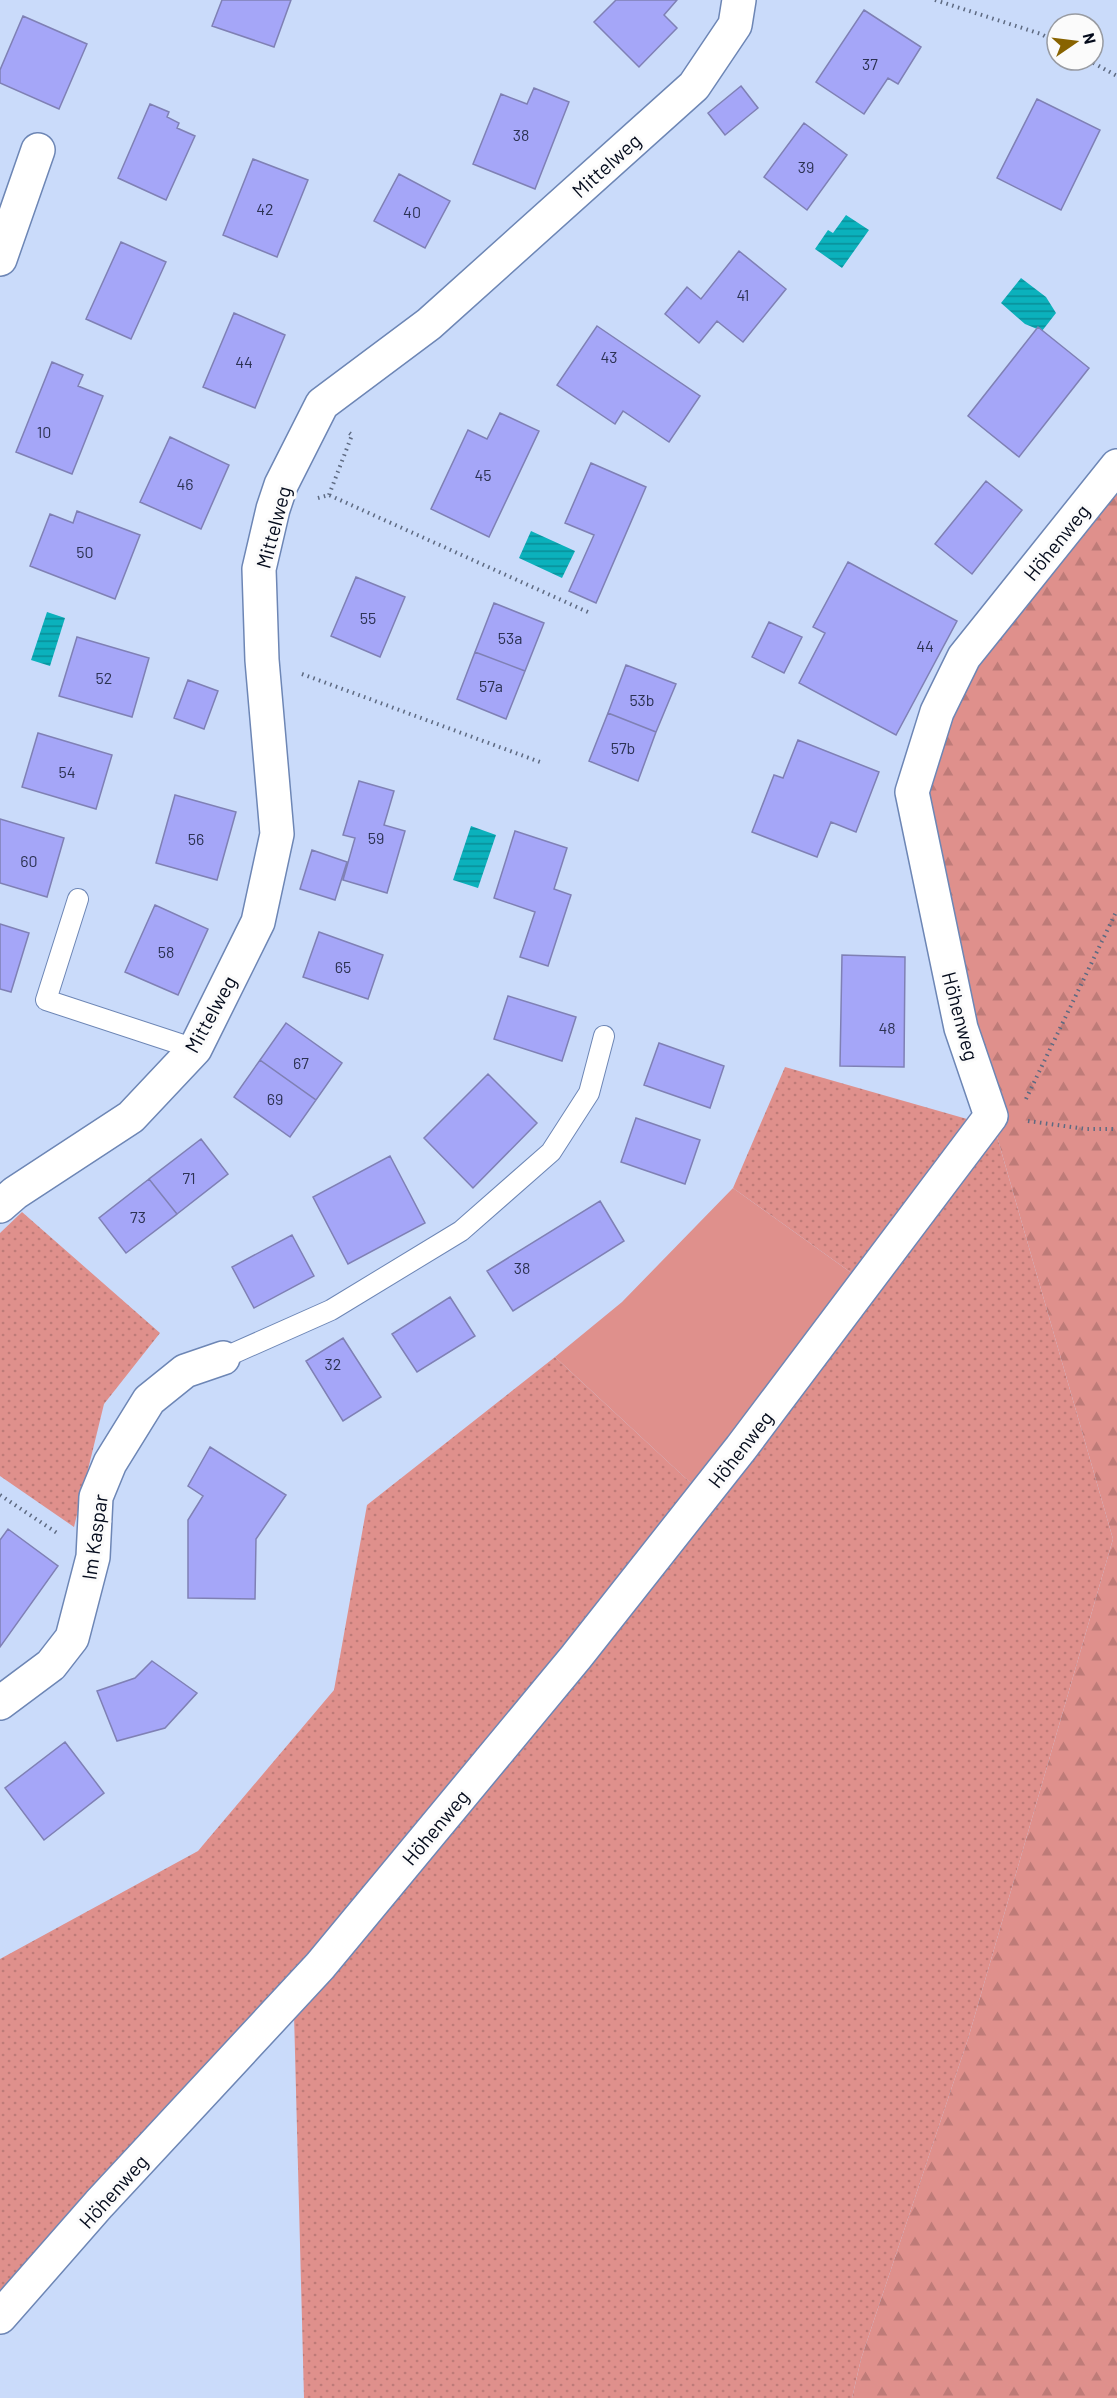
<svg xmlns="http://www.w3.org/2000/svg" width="1117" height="2398" font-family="Barlow,sans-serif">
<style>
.green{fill:url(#green-dots)}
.forest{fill:url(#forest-firs)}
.pitch{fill:#df908c}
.water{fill:url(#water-rules)}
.building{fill:#a5a6f8;stroke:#7f80b4;stroke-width:1.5}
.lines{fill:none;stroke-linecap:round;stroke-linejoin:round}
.lane-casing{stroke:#6d86b5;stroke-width:22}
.street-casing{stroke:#6d86b5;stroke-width:36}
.path{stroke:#5e6a81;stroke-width:4;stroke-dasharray:1.5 4.5;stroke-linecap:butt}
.lane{stroke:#fff;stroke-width:20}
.street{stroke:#fff;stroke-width:33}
.labels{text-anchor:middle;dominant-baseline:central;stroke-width:6;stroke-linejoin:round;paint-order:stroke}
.number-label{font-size:16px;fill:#2c3253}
.street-label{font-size:20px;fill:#040b1c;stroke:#fbfbfb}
</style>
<defs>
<pattern id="green-dots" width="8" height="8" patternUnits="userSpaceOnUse" patternTransform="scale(1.5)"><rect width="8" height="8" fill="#df908c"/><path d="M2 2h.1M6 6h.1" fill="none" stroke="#be7b78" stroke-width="1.8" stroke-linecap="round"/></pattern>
<pattern id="forest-firs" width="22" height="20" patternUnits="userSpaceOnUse" patternTransform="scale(1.5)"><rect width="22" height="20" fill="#df908c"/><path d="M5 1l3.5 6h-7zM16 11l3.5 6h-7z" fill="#be7b78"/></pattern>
<pattern id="water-rules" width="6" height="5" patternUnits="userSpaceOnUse" patternTransform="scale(1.5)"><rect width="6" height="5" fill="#0bb1bc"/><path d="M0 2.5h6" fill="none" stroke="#098e98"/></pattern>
</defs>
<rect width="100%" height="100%" fill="#cadbfa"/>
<path class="green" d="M785 1067 967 1119 853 1274 733 1188Z
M996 1133 1113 1539 968 2039 861 2359 852 2398H304L294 2014Z
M22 1212 160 1333 104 1404 74 1527 0 1476V1233Z
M555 1357 694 1486 318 1949 0 2293V1959L198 1851 334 1690 367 1505Z"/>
<path class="forest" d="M1117 466V2398H852L861 2359 968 2039 1113 1539 996 1133 912 792 937 712Z"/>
<path class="pitch" d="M733 1188 853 1274 694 1486 555 1357 622 1302Z"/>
<path class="water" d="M846 215 869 230 842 268 815 249 828 230 833 233Z
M1021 278 1046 297 1056 313 1042 331 1025 324 1001 303Z
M531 531 575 551 562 578 519 558Z
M47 612 65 618 50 666 31 660Z
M471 826 496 835 478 888 453 880Z"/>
<path class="building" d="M222 0H291L274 47 212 26Z
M616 0H677L664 15 677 28 639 67 594 22Z
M864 10 921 47 898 84 888 78 864 114 816 82Z
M23 16 87 44 59 109 0 83V70Z
M741 86 758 108 725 135 708 113Z
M534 88 569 102 535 189 473 164 501 94 527 104Z
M1037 99 1100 130 1061 210 997 178Z
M150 104 169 112 167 117 179 123 177 128 195 136 166 200 118 178Z
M804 123 847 155 807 210 764 177Z
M253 159 308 180 277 257 223 235Z
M399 174 450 201 425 248 374 221Z
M121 242 166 262 131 339 86 319Z
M739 251 786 289 743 342 717 321 699 343 665 314 687 287 701 299Z
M234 313 285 335 255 408 203 387Z
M597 326 700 396 669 442 623 411 615 424 557 385Z
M1038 327 1089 368 1019 457 968 416Z
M52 362 83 375 78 386 103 396 72 474 16 452Z
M500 413 539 431 489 537 431 509 468 430 487 439Z
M170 437 229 465 201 529 140 502Z
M591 463 646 487 596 603 569 591 594 535 565 523Z
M986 481 1022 510 972 574 935 544Z
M77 511 140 535 115 599 30 566 50 514 73 523Z
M848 562 957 621 896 735 799 683 825 633 813 627Z
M356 577 405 597 380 657 331 636Z
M494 603 544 623 525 671 475 652Z
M769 622 802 637 784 673 752 657Z
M77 637 149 658 132 717 59 696Z
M475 652 525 671 506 719 457 699Z
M626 665 676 684 656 732 608 713Z
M188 680 218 691 204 729 174 718Z
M608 713 656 732 638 781 589 761Z
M38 733 112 755 96 809 22 787Z
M798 740 879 772 856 832 831 822 817 857 752 832 774 775 783 778Z
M359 781 394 791 384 825 405 831 387 893 343 880 355 838 343 835Z
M175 795 236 812 217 880 156 863Z
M0 819 64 838 47 897 0 883Z
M515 831 567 848 554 889 571 895 548 966 520 957 535 912 494 898Z
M312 850 347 862 335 900 300 889Z
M155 905 208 929 178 995 125 972Z
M0 924 29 933 11 992 0 989Z
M319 932 383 955 368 999 303 977Z
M842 955 905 957 904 1067 840 1066Z
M508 996 576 1017 562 1061 494 1039Z
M286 1023 342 1063 316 1100 260 1060Z
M659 1043 724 1066 710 1108 644 1085Z
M260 1060 316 1100 290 1137 234 1097Z
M488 1074 537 1123 473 1188 424 1138Z
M636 1118 700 1140 685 1184 621 1162Z
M201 1139 228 1174 177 1214 149 1179Z
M390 1156 425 1223 348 1264 313 1197Z
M149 1179 177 1214 126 1253 99 1218Z
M600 1201 624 1241 513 1311 487 1271Z
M292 1235 314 1276 254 1308 232 1267Z
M450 1297 475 1336 417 1372 392 1334Z
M343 1338 381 1397 343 1421 306 1361Z
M210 1447 286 1495 256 1539 255 1599 188 1598V1520L203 1496 188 1486Z
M8 1529 58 1566 0 1647V1540Z
M152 1661 197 1693 165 1728 117 1741 97 1691 135 1678Z
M65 1742 104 1793 44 1840 5 1788Z"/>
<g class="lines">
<g class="lane-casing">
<path id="lane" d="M78 899 46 1000 195 1049
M223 1358 331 1310 461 1231 551 1152 589 1093 604 1036"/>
</g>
<g class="street-casing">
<path id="street" d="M0 259 38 150
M0 1206 15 1193 131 1117 195 1049 258 922 277 834 262 660 259 569 273 509 281 485 322 404 429 324 694 86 735 25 739 0
M0 1703 51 1665 72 1638 93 1557 96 1497 110 1463 149 1400 185 1371 223 1358
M0 2317 99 2204 320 1966 576 1657 741 1448 991 1116 961 1028 912 792 937 712 964 657 1117 466"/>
</g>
<path class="path" d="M935 0 1041 34 1057 43
M1088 60 1117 76
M329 495 352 435 348 432
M318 498 329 495 590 613
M302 674 540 762
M1026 1099 1117 910
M1028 1121 1086 1129H1117
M0 1495 57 1533"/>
<use href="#lane" class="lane"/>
<use href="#street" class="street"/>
</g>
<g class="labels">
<g class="number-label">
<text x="870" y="63">37</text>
<text x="521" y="134">38</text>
<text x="806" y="166">39</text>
<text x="265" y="208">42</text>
<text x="412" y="211">40</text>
<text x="743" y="294">41</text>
<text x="609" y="356">43</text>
<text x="244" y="361">44</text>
<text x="44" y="431">10</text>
<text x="483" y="474">45</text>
<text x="185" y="483">46</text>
<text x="85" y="551">50</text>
<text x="368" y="617">55</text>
<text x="510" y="637">53a</text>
<text x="925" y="645">44</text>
<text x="104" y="677">52</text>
<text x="491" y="685">57a</text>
<text x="642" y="699">53b</text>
<text x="623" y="747">57b</text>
<text x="67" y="771">54</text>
<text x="376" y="837">59</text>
<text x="196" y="838">56</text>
<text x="29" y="860">60</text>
<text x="166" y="951">58</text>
<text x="343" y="966">65</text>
<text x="887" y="1027">48</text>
<text x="301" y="1062">67</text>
<text x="275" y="1098">69</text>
<text x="189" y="1177">71</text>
<text x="138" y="1216">73</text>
<text x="522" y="1267">38</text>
<text x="333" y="1363">32</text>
</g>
<g class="street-label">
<text transform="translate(606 165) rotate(-42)">Mittelweg</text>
<text transform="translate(273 527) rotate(-75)">Mittelweg</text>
<text transform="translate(1056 542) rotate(-51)">Höhenweg</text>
<text transform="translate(210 1014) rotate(-61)">Mittelweg</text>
<text transform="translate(961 1016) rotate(75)">Höhenweg</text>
<text transform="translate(740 1449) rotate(-52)">Höhenweg</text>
<text transform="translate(94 1537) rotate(-82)">Im Kaspar</text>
<text transform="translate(435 1827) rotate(-50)">Höhenweg</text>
<text transform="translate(113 2191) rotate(-48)">Höhenweg</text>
</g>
</g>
<g transform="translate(1075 42) rotate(76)"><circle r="28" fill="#fbfbfb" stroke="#989ba2" stroke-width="1.5"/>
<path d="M0-4.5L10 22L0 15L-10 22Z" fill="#886300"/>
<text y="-9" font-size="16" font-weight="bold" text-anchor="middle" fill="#040b1c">N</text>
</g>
</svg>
